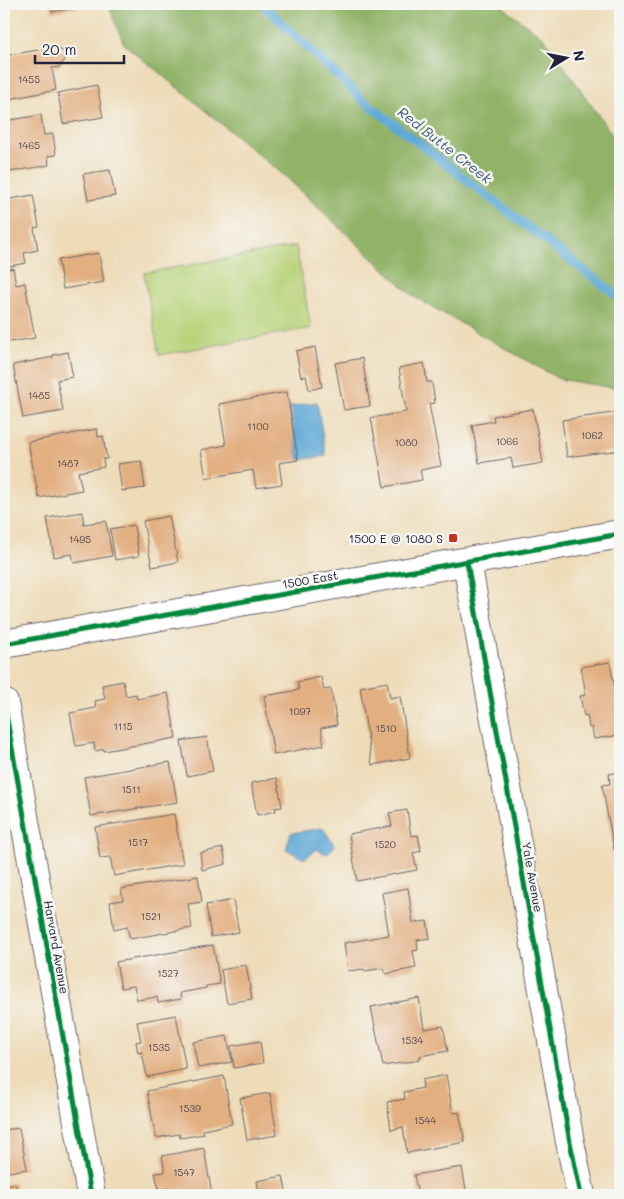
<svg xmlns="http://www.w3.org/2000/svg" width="624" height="1199" font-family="Mali,sans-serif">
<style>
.green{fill:#b7d177;stroke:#6c7a59}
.forest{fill:#91b368;stroke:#5a6a52}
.water{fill:#5da7d5;stroke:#406488}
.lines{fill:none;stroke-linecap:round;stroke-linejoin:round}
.stream{stroke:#5da7d5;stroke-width:9}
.building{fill:#e2af81}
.minor-casing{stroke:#696367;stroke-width:30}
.tertiary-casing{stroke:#696367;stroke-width:30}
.minor{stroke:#fff;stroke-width:28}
.tertiary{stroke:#fff;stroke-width:28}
.cycleway-casing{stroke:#f6f6f2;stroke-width:8}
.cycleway{stroke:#00873e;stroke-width:5}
.poi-dot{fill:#c8321e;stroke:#f6f6f2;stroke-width:2}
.labels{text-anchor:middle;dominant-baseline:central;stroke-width:5;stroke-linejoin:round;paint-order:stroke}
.number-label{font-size:10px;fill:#52454c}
.poi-label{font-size:12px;fill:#22223b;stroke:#f6f6f2;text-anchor:end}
.street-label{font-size:12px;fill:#22223b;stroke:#f6f6f2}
.water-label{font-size:14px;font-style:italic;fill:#3a5779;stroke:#f6f6f2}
</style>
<rect width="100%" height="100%" fill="#f6f6f2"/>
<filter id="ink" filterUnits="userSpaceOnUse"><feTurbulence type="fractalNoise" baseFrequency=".02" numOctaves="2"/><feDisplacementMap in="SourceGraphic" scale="10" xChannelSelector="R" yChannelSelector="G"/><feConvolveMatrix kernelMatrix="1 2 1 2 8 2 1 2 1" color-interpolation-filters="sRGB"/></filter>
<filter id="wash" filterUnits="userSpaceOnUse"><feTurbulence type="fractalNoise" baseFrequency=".0096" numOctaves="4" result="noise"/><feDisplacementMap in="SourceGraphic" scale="20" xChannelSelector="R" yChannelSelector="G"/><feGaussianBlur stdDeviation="1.12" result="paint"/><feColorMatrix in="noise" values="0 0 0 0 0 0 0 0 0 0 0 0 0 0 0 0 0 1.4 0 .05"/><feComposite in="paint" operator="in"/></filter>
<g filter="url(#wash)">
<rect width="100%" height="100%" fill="#eedcb9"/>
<path class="green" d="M296 246 311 328 159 355 144 273Z"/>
<path class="forest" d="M108 4H499L544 38 620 146V389L559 379 413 296 286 177 124 44Z"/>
<path class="water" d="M317 402 326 456 298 460 289 407Z
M323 828 335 846 327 854 317 849 304 859 286 849 291 833Z"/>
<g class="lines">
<path class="stream" d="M262 4 364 101 620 298"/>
</g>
<g id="blocks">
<path class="building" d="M50 4H81V7L52 12Z
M55 47 64 52 65 60 59 67 52 68 56 90 4 100V56Z
M97 85 103 117 63 124 58 93Z
M41 115 44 135 53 134 56 155 48 156 49 165 4 173V121Z
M110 170 115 196 88 200 83 174Z
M33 195 39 227 34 228 38 250 24 253 26 263 4 267V200Z
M99 253 104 282 63 289 58 260Z
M13 268 16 285 25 283 35 338 4 343V270Z
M315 347 322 387 309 390 306 376 301 377 296 351Z
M68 352 73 377 57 380 63 411 23 418 13 365 53 357V355Z
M362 358 370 406 344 410 335 363Z
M424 363 427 382H432L435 403 429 404 441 466 420 470 422 480 384 487 371 418 406 412 399 368Z
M287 392 298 460 279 463 282 484 256 488 253 470 206 478 201 450 226 445 219 404Z
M533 409 543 463 513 468 511 458 479 463 472 425 494 421 493 416Z
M620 412V450L567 457 562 420Z
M97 429 98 437 103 436 107 459H103L104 467 78 472 82 490 39 498 28 442Z
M141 461 145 488 122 491 118 464Z
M82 512 84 524 106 521 112 556 74 563 72 554 54 557 47 518Z
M169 516 178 562 152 567 143 521Z
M134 525 139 556 115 560 110 529Z
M610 662 615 690 619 689 620 696V735L594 739 592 727 589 728 587 715 584 716 580 696 586 695 581 667Z
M321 677 324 690 331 689 337 725 321 728 324 745 274 755 264 696 299 690 297 682Z
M123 681 126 696 136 694 137 699 168 693 176 738 104 751V749L95 751 94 743 76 746 70 713 96 708 95 701 105 699 102 685Z
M387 682 390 698 400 696 410 758 372 765 360 687Z
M207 737 213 771 187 776 181 741Z
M170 762 177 802 91 816 84 777Z
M620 772V849L614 850 602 785 610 784 609 774Z
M277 778 282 807 275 808 276 811 257 815 251 783Z
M407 810 411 836 418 835 421 851 413 853 417 870 357 881 349 834 392 826 389 813Z
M174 814 183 864 114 876 110 857 100 858 95 827Z
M223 848 226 864 202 870 200 853Z
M198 876 202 902 188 904 192 928 130 939 127 927 114 930 110 902 123 900 121 889Z
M408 888 413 923 427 921 430 938 417 940 418 950 413 951 416 968 385 974 384 968 365 971 364 969 348 971 344 943 389 935 382 893Z
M233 900 239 932 211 937 206 905Z
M213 945 220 984 206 986V988L180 993 181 999 158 1003 157 997 137 1000 134 986 121 988 116 962Z
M246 965 252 999 227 1003 221 970Z
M419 998 424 1029 443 1026 448 1051 420 1056V1060L383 1066 371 1007Z
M176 1015 186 1069 147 1077 142 1052 138 1053 136 1042 141 1041 137 1022Z
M227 1036 232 1062 198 1068 193 1042Z
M260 1041 263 1063 234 1068 231 1046Z
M446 1075 453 1113 459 1112 465 1142 407 1153 403 1127 391 1130 387 1102 405 1099 404 1092 423 1088 422 1080Z
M224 1076 232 1124 203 1130 204 1134 180 1138 179 1134 156 1138 147 1091Z
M270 1093 277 1135 247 1140 240 1098Z
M19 1128 27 1169 4 1173V1130Z
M204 1148 212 1195H170L168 1188 159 1190 155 1173 165 1172 162 1156Z
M462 1167 467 1195H418L414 1175Z
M283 1176 287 1195H259L257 1181Z
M15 1183 17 1191 28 1189 29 1195H4V1185Z"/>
</g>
</g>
<g filter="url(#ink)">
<use href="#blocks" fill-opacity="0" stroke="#696367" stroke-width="1"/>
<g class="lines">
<g class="minor-casing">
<path id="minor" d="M467 562 570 1142 581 1195
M4 703 91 1195"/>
</g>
<g class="tertiary-casing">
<path id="tertiary" d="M4 644 620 534"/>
</g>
<use href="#minor" class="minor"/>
<use href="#tertiary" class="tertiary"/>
<g class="cycleway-casing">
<path id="cycleway" d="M467 562 570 1142 581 1195
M4 644 620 534
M4 703 91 1195"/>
</g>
<use href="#cycleway" class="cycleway"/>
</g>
</g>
<rect class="poi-dot" x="448" y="533" width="10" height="10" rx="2.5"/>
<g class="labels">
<g class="number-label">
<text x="29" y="79">1455</text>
<text x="29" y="145">1465</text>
<text x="39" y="395">1485</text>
<text x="258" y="426">1100</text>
<text x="592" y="435">1062</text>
<text x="507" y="441">1066</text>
<text x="406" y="442">1080</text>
<text x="68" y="463">1487</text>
<text x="80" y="539">1495</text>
<text x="300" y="711">1097</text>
<text x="123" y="726">1115</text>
<text x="386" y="728">1510</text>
<text x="131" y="789">1511</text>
<text x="138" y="842">1517</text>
<text x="385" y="844">1520</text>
<text x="151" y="916">1521</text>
<text x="168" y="973">1527</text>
<text x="412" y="1040">1534</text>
<text x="159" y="1047">1535</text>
<text x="190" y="1108">1539</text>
<text x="425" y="1120">1544</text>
<text x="184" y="1172">1547</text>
</g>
<g class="poi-label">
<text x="443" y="538">1500 E @ 1080 S</text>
</g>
<g class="street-label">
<text transform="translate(310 579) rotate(-10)">1500 East</text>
<text transform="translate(533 877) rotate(80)">Yale Avenue</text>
<text transform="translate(57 947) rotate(80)">Harvard Avenue</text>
</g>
<g class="water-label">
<text transform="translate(445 145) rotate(38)">Red Butte Creek</text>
</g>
</g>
<rect width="624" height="1199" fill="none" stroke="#f6f6f2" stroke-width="20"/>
<g transform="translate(566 58) rotate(80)" stroke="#f6f6f2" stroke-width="4" paint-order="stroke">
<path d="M0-4L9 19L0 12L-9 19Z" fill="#22223b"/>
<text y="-8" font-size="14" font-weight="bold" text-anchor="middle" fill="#22223b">N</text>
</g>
<path d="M35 55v8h89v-8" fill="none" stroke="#22223b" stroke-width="2.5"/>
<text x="42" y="55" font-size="15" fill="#22223b" stroke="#f6f6f2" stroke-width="4" paint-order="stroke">20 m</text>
</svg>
